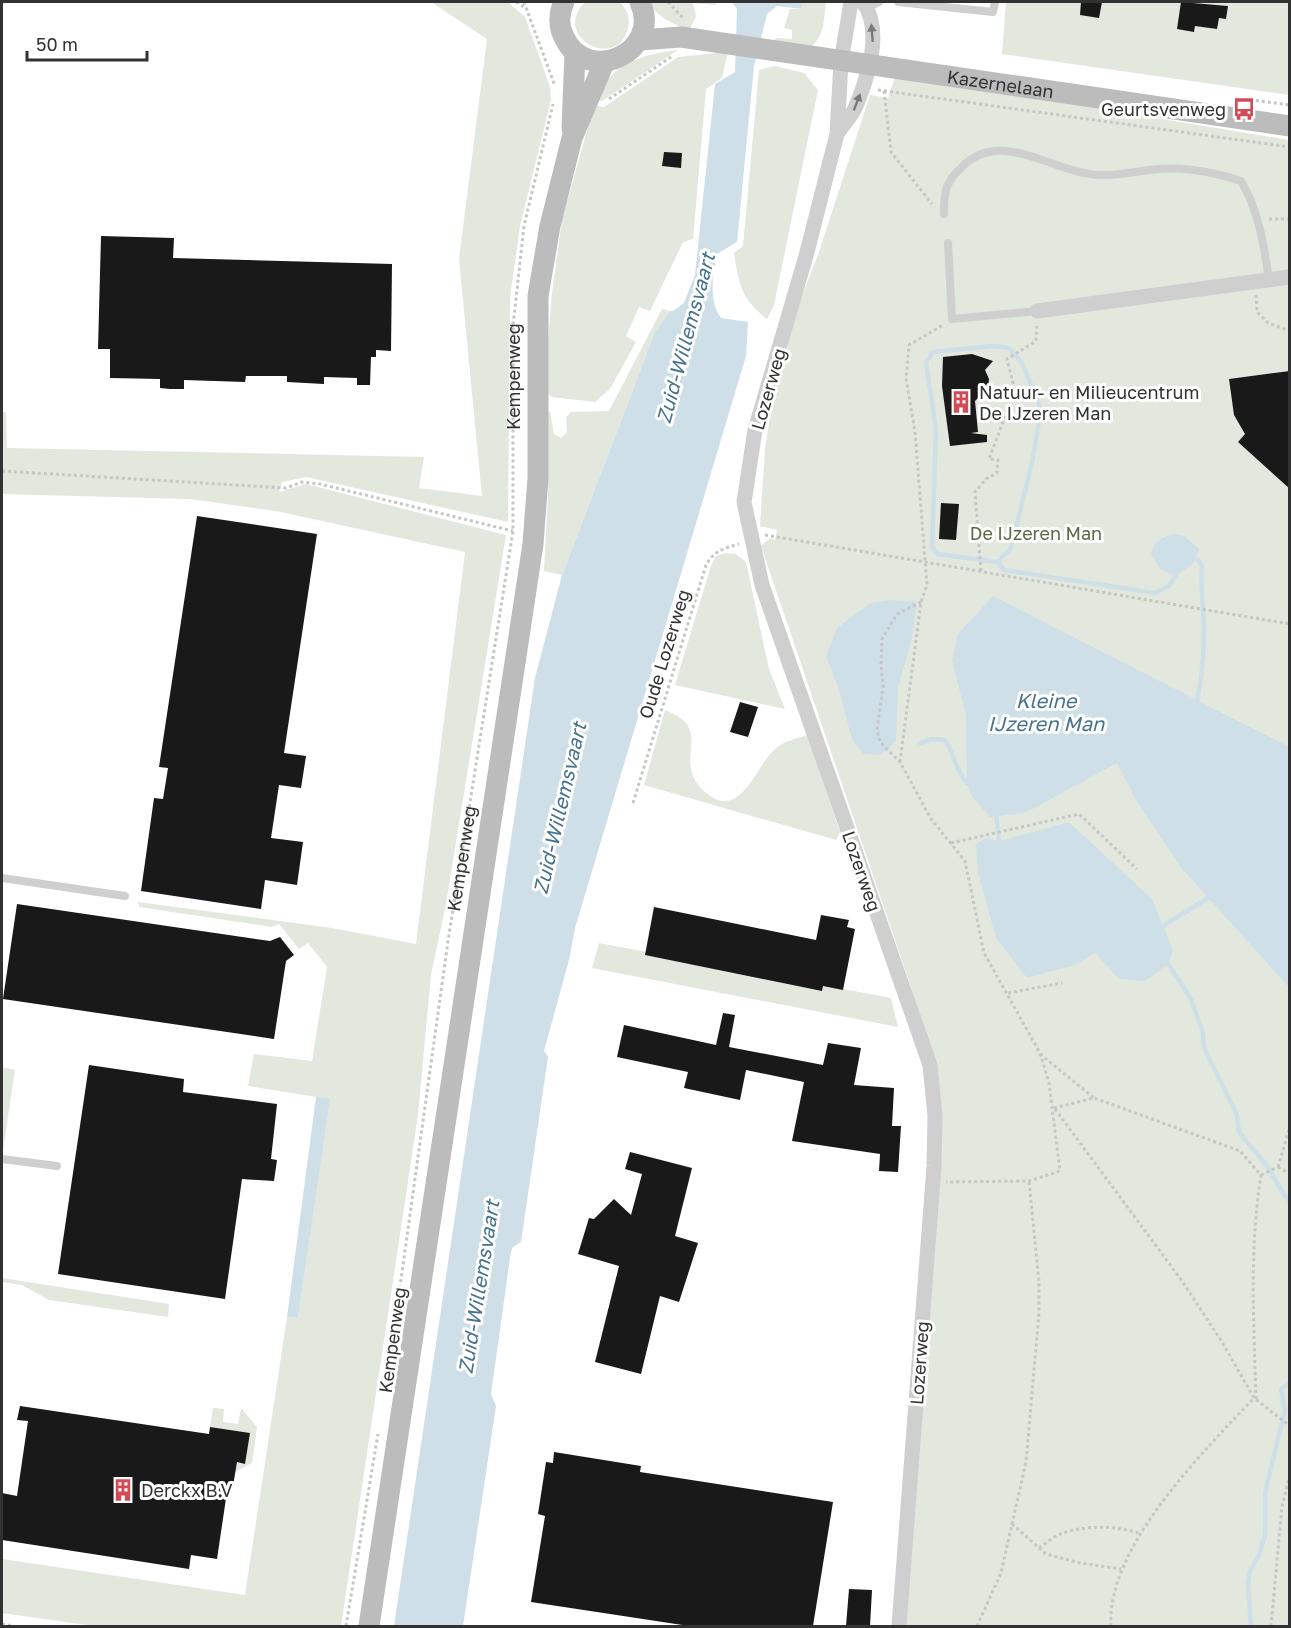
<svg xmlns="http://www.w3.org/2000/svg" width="1291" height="1628" font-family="'Golos Text',sans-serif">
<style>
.green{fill:#e2e8dd}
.water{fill:#cfdfe8}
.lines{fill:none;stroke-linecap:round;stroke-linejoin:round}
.stream{stroke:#cfdfe8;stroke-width:4.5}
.building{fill:#191919}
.path{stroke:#c6c6c6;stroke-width:3;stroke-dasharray:3 3;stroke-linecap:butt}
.lane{stroke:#cfcfcf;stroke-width:8}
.street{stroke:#cfcfcf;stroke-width:15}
.secondary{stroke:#bcbcbc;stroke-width:21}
.oneway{fill:#797979}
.labels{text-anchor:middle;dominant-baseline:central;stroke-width:6;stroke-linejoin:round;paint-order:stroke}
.street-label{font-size:18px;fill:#323232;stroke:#fff}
.poi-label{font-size:18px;fill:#323232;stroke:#fff;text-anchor:start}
.park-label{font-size:18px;fill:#566a44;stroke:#fff}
.water-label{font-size:20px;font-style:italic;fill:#48738c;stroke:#fff}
</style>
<rect width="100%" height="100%" fill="#fff"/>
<path class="green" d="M431 2H508L525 17 550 87 551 100 520 226 510 298 508 522 306 477 282 482 279 492 306 484 506 535 446 904 431 975 418 1115 341 1626H94L2 1613V1559L245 1595 287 1317 298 1318 329 1099 248 1086 254 1054 312 1061 327 967 308 943 299 949 279 924 272 927 139 907 138 902 332 928 416 944 465 552 276 511 190 499 2 494V412H6L7 448 424 457 419 488 482 496 459 259 487 39Z
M585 2H620C628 11 631 19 627 31 615 71 551 36 585 2Z
M648 2H715L716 5 693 3 696 17 689 30C672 23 658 18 648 2Z
M803 2H826C824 18 825 34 812 46L773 43 776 38 792 39V30L784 28 790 9H802Z
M1006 2H1289V95L1002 54Z
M678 50 602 101 596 99C610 64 643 54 678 50Z
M728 52 722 78 706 89 693 239 683 242 650 311 639 307 626 336 636 342 610 389 595 402 552 397 544 391 552 293 562 220 594 105 604 107 678 57Z
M775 66 804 73 818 90 774 305 767 319C741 298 739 285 734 253L743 246 759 70Z
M896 75 1289 140V1626H899L933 1161 923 1045 911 987 761 546 770 538 775 540 777 530 760 526 765 449 773 398 798 305 818 255 870 95 888 98Z
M662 309 670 311 655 332 562 575 544 571 548 496 545 411 550 412 554 434 561 438 567 432 566 417 571 412 609 411Z
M725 553 736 554 746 562 769 669 785 709 675 685 711 566 716 556Z
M665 710C717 729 670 761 704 791 740 824 755 767 774 750 783 741 795 739 807 735L840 832 836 840 644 785Z
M599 943 891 998 898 1027 592 968Z
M2 1067 15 1070 2 1157Z
M2 1278 169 1304 168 1317 49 1300 22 1285 2 1282Z
M213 1408 224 1409 223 1422 238 1424 241 1408 257 1427 252 1463 235 1472 237 1462 245 1463 250 1433 210 1427Z"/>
<path class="water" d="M732 2H803L802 9 777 6 767 14 754 66 737 242 717 254C713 274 708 301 721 318L748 322 746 356 575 928 569 960 544 1051 548 1057 521 1242 513 1247 511 1251 491 1394 496 1406 463 1626H394L535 678 562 575 655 332 670 311H673L684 303 695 275 715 84 735 72 737 9Z
M1174 534 1184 536 1199 549 1194 563 1175 576 1160 569 1151 554C1154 541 1162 537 1174 534Z
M993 596 1289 747V987L1183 870 1137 802 1117 763 1025 813 990 817 972 797 967 783 966 715 952 661 958 634Z
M892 600 917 602 911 643 898 687 896 741 881 755 864 754 852 740 839 690 826 656 837 628 870 603Z
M1069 822 1152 899 1173 950 1169 963 1145 981 1119 979 1095 953 1075 965 1027 978 996 938 978 873 976 844 986 838 1000 841Z
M316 1097 330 1098 298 1318 287 1317Z"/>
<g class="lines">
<path class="stream" d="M1197 559 1202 566C1200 588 1204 609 1204 631 1204 654 1202 678 1197 700
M998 562 1011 548 1032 463 1041 409 1022 363 1009 348 994 346 933 352 926 362 936 430 932 546 937 554 998 562 1004 570 1155 593 1169 586 1175 576
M920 743 932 739 945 740C954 754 956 771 967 783
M996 814 999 841
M1162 930 1165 925 1211 896
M1165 959 1191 999 1203 1033 1204 1048 1237 1115 1239 1132 1267 1166 1290 1204
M1251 1626 1248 1584 1250 1571 1259 1555 1265 1535V1493L1285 1410 1281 1389 1290 1382"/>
</g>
<path class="building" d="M1081 2H1102L1099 18 1080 15Z
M1181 2 1228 6 1226 19 1219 18 1217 29 1195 26 1194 32 1177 29Z
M664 152 682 153 681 168 662 166Z
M101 236 174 238 173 258 392 264 391 351 376 350V357H371L370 385H357V378L324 377V384L287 382V376H246L245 382 184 380V389H170L160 388V379L110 378V349H98Z
M972 354 993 361 985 370 989 379 988 388 975 401 978 432 971 433 987 435V442L950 446 942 386 943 357Z
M1290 371V489L1238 442 1245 434 1234 415 1229 379Z
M941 503 959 504 956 540 939 539Z
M197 516 317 534 284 753 306 756 301 788 279 785 271 838 303 842 297 885 265 880 261 909 141 891 154 798 163 799 168 768 159 767Z
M740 702 758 707 748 737 730 732Z
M17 904 270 941 280 937 294 955 286 961 274 1039 3 999Z
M654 907 816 940 821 915 849 920 847 927 855 929 843 990 823 986 822 991 645 955Z
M723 1013 735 1015 729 1047 823 1065 828 1043 861 1048 854 1085 894 1088 892 1126H901L898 1172 879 1171 880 1154 792 1141 804 1082 746 1070 740 1100 684 1088 688 1072 617 1057 624 1025 716 1045Z
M89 1065 184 1079 183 1092 277 1104 271 1159 277 1160 274 1181 242 1179 225 1299 58 1274Z
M630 1152 692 1168 675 1236 698 1243 679 1302 660 1296 641 1374 595 1362 619 1266 578 1254 589 1218 594 1219 614 1199 631 1215 642 1174 625 1169Z
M20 1406 209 1434 210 1427 250 1433 245 1464 237 1462 233 1486 228 1485 217 1559 191 1555 189 1569 2 1540V1493L17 1496 28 1421 17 1420Z
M554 1452 641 1466 640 1472 833 1502 813 1626H689L531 1602 545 1516 538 1514 546 1462 553 1463Z
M849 1589 872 1590 870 1626H846Z"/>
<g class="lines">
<g class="path">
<path d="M516 2 524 7"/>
<path d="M524 2 555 86"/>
<path d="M668 2 683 18"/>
<path d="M878 90 1290 147"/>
<path d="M884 91 891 152 932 204"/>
<path d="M609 99 671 57"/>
<path d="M1244 99 1290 105"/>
<path d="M1269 219H1290"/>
<path d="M1256 295 1257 312 1268 323 1290 331"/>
<path d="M2 471 286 488 302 482 320 484 513 531"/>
<path d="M765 535 1290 624"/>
<path d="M981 571 975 492 986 479 997 473 998 460 989 459 1009 406 1013 383 1007 359 1036 341 1037 325"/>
<path d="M921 602 897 614 882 639 881 664 883 687 877 730 880 742 900 762 931 819 965 861 984 953 1040 1053 1049 1083 1060 1171 1029 1181 946 1182"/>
<path d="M900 762 921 602 927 585 915 432 906 378 909 345 943 325"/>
<path d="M633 803 706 565C714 551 724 548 739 544"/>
<path d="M951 843 1079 814 1137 869"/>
<path d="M1008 993 1062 983"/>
<path d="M1040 1054 1094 1098"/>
<path d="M1054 1108 1094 1098 1240 1151 1261 1175C1249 1251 1254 1323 1256 1400"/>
<path d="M1055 1109 1182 1281 1222 1342 1254 1398 1290 1426"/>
<path d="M1278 1167 1290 1126"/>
<path d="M1278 1167 1290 1174"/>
<path d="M1261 1175 1278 1167"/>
<path id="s1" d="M399 1294 448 941 513 531V326L524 226 553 104"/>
<path d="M1012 1524 1046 1554 1080 1563 1121 1569"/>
<path d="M1039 1548C1046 1543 1053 1537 1060 1534 1084 1525 1117 1525 1141 1534"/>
<path d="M2 1624 14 1626"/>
<path d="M346 1626 378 1434"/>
<path d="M977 1626 1001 1573 1026 1462 1039 1313V1282L1029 1181"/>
<path d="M1111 1626C1106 1548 1203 1452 1254 1398"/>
<path d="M1271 1626 1282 1507 1290 1474"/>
</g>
<path class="lane" d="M898 2 993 12 995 2
M867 8 879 2
M944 214C944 190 945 183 963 166 1003 127 1056 175 1101 175 1121 176 1141 170 1160 169 1187 167 1216 173 1241 181 1259 211 1264 246 1269 280
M948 243 952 319 1037 311
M2 878 125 896
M2 1159 57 1166"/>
<path class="street" d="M851 2 841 62 837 134 806 256 755 430 744 502 762 585 930 1065 935 1116 934 1166 899 1626
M837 134C843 125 852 116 856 106 868 77 883 30 863 2
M1037 311 1290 277"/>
<g class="secondary">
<path d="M564 2C559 13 558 26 564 37 587 87 663 52 640 2"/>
<path id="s2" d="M640 40 681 37 1290 126"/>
<path d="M572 128 575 53"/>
<path d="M369 1626 533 544 538 478V296L550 226 572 138 604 63"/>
</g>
</g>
<defs><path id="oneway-solid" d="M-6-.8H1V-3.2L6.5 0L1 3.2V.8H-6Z" transform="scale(1.5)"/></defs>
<g class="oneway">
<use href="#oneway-solid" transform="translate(872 33) rotate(-95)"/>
<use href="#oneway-solid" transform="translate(857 102) rotate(-69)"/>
</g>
<defs>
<g id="bus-bare" transform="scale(1.8)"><path d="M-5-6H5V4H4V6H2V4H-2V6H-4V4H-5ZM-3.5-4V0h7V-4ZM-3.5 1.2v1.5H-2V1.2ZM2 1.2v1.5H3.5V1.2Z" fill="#d34b57" stroke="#fff" stroke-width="2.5" paint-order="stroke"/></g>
<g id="building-bare" transform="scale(1.8)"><path d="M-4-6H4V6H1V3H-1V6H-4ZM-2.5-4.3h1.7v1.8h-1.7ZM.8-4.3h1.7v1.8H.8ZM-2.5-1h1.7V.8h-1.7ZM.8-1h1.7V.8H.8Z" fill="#d34b57" stroke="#fff" stroke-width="2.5" paint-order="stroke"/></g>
</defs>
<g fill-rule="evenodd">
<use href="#bus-bare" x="1244" y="109"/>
<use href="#building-bare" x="961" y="402"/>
<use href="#building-bare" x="123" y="1490"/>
</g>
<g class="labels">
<g class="street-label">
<text stroke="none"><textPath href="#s2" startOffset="364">Kazernelaan</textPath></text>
<text stroke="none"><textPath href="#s1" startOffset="926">Kempenweg</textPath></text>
<text transform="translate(768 389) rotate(-74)">Lozerweg</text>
<text transform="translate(664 654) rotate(-73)">Oude Lozerweg</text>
<text stroke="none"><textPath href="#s1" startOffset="440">Kempenweg</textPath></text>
<text transform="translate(862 871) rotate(71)">Lozerweg</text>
<text transform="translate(392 1340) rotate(-82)">Kempenweg</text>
<text transform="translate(919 1363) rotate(-86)">Lozerweg</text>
</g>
<g class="poi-label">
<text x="1226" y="109" text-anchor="end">Geurtsvenweg</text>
<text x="979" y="392">Natuur- en Milieucentrum<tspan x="979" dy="21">De IJzeren Man</tspan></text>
<text x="141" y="1490">Derckx B.V</text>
</g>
<g class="park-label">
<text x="1036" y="533">De IJzeren Man</text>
</g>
<g class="water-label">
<text transform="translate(685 338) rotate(-75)">Zuid-Willemsvaart</text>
<text x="1046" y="700">Kleine<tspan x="1046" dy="23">IJzeren Man</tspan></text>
<text transform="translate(559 808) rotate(-77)">Zuid-Willemsvaart</text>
<text transform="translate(478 1287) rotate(-81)">Zuid-Willemsvaart</text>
</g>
</g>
<rect width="1291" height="1628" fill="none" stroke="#323232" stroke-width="6"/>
<path d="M27 51v9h120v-9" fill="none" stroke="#323232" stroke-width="3"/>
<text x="36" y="51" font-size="18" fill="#323232" stroke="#ffffff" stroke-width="4.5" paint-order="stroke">50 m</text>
</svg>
